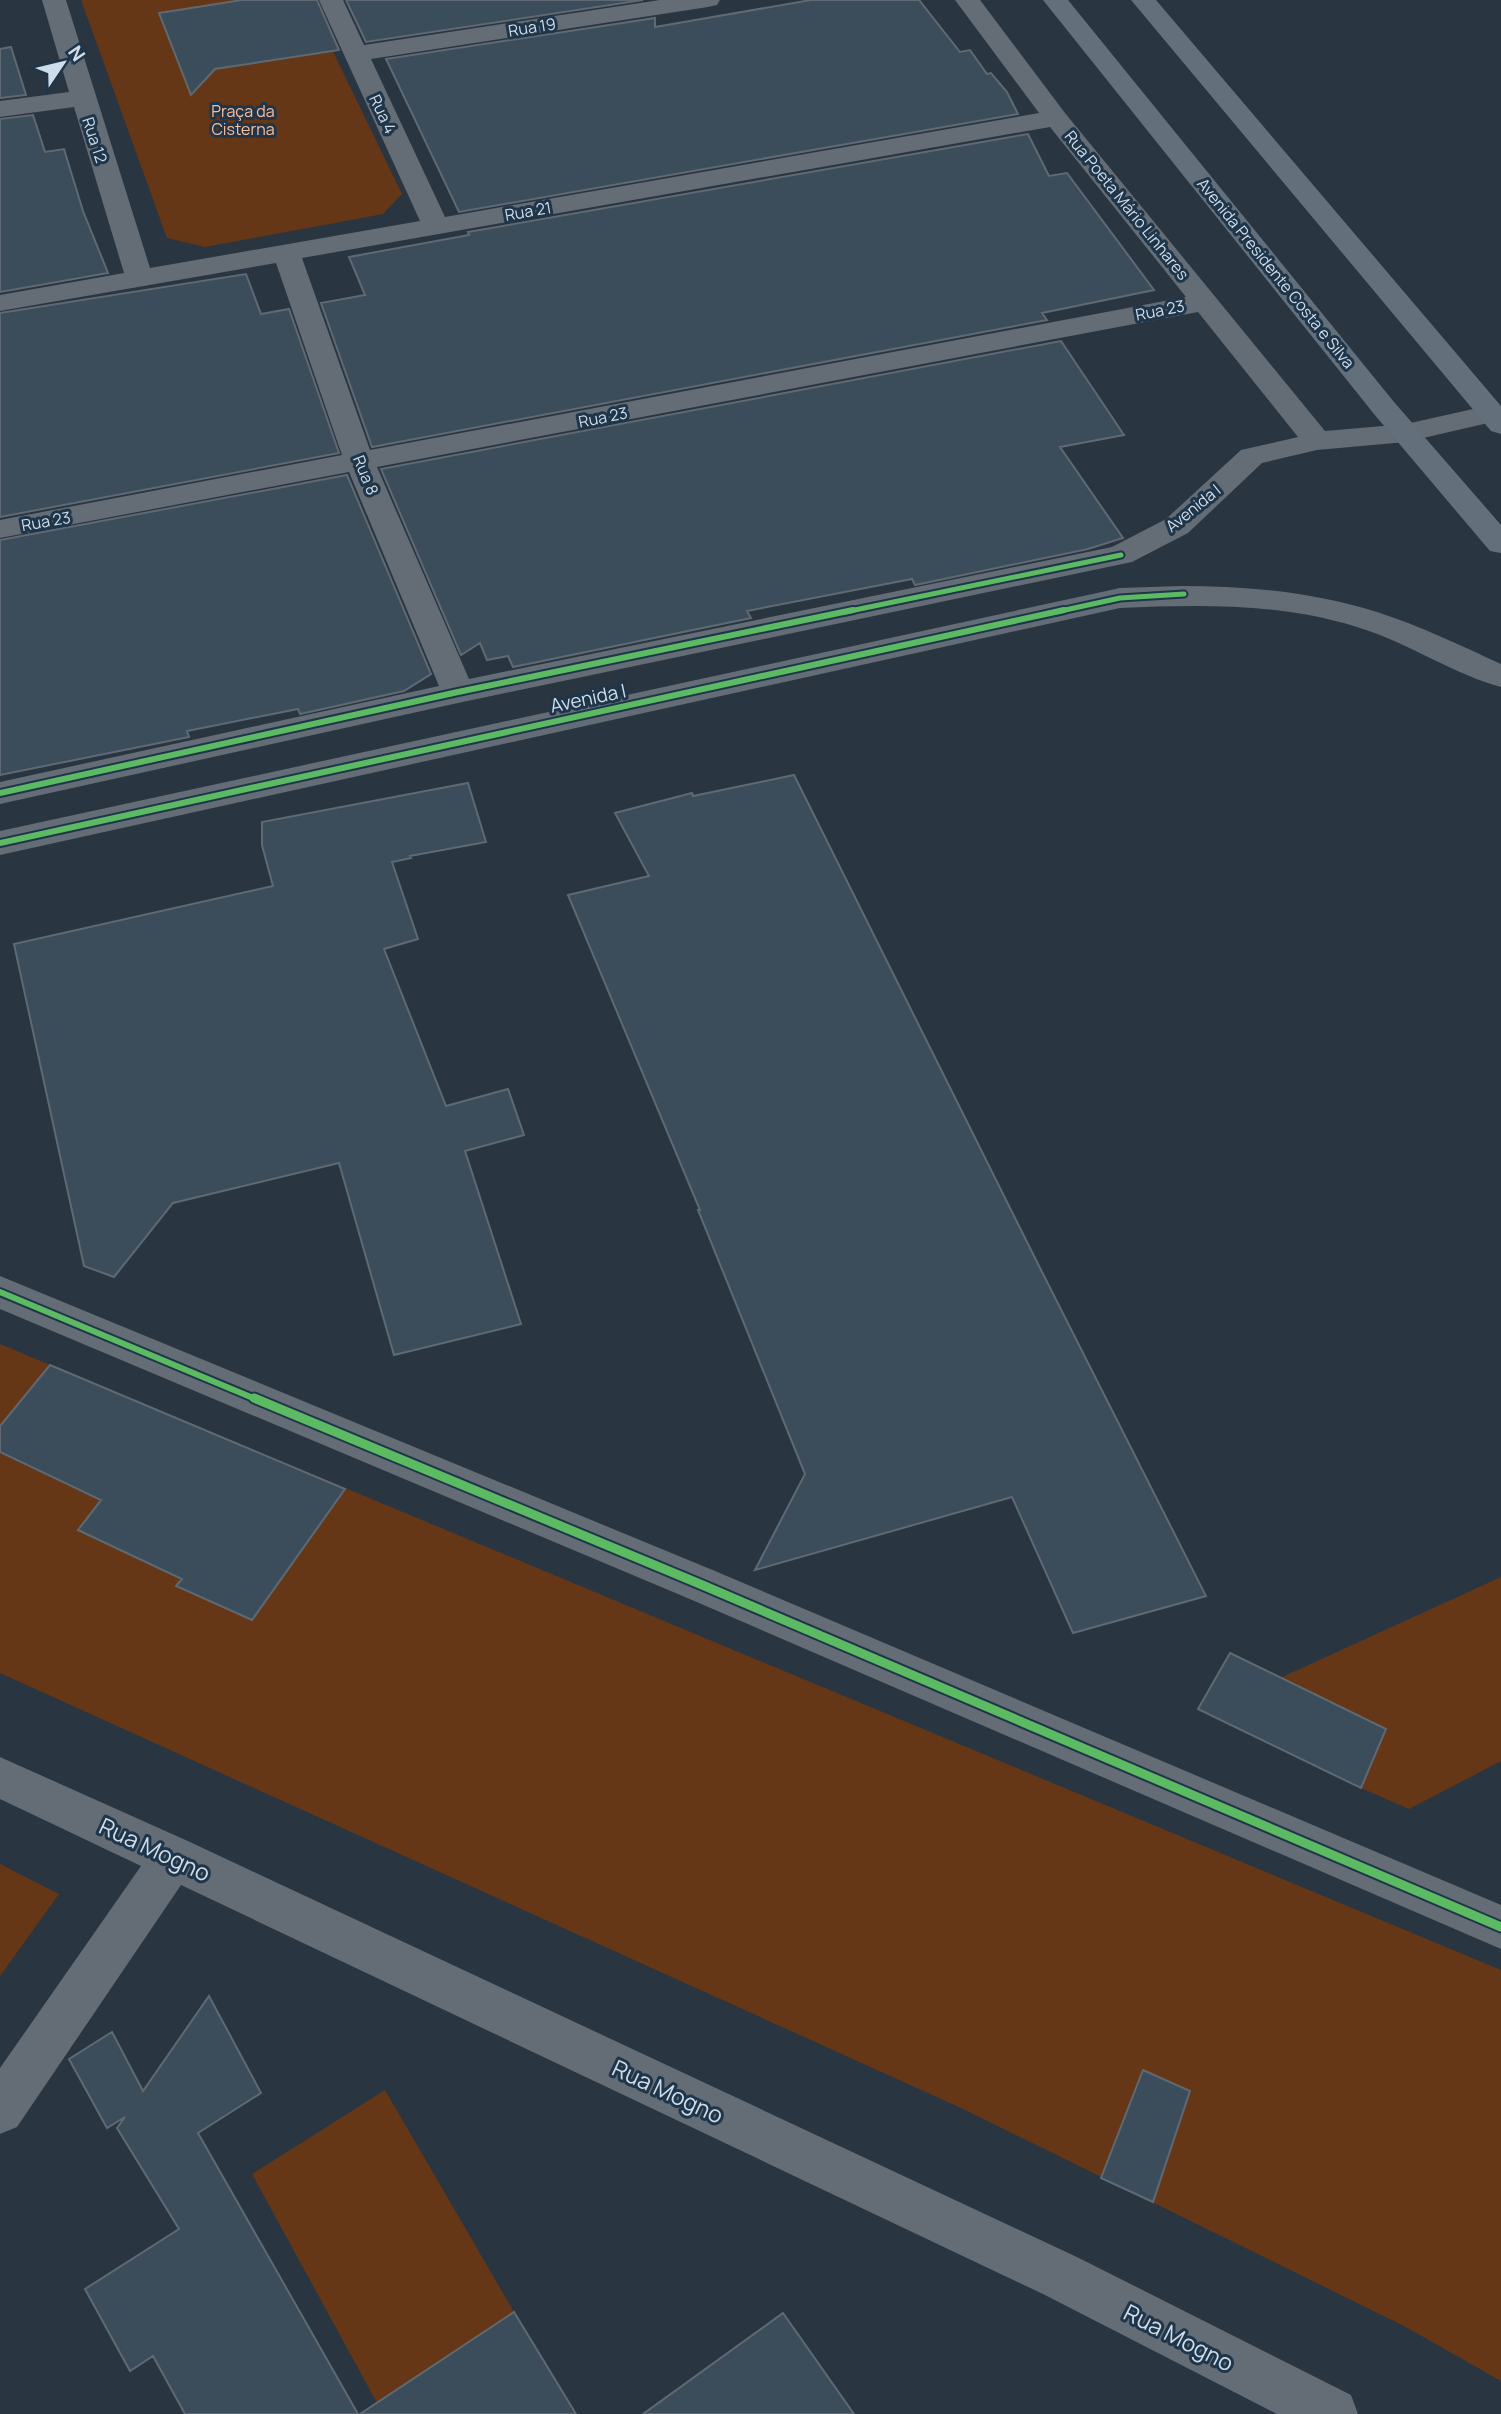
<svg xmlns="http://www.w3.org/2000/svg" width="1501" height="2414" font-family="Manrope,sans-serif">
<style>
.green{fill:#653717}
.building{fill:#3b4c5b;stroke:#5f6973;stroke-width:2}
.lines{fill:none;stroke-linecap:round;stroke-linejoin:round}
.minor{fill:#646c75;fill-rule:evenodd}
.major{fill:#63707c;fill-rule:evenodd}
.cycleway-far2-casing{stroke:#1f364a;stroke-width:9}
.cycleway-far1-casing{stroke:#1f364a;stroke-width:10}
.cycleway-casing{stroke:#1f364a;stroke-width:13}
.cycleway-far2{stroke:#5cba63;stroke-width:5}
.cycleway-far1{stroke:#5cba63;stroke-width:6}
.cycleway{stroke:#5cba63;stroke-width:9}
.labels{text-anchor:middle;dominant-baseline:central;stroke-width:6;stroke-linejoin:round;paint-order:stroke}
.far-street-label{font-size:16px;fill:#cfddea;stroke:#1f364a}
.far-park-label{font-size:16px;fill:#ffbc96;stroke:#1f364a}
.street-label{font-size:19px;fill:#cfddea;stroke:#1f364a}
.near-street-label{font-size:23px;fill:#cfddea;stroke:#1f364a}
</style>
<rect width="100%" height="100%" fill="#293540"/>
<path class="green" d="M81 0H308L402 194 383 214 205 247 167 238Z
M0 1344 1501 1970V2381L1404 2326 961 2108 0 1673Z
M1501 1577V1761L1409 1809 1361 1788 1386 1729 1280 1678Z
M0 1864 59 1894 0 1976Z
M385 2090 514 2312 377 2403 252 2174Z"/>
<path class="building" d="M242 0H317L339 50 215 69 191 95 159 13Z
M346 0H643L366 42Z
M811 0H919L960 52 970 50 987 74 991 73 1007 92 1018 114 459 212 386 59 655 18V27Z
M11 47 26 95 0 98V49Z
M33 115 45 152 64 149 83 211 108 273 0 292V119Z
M1028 134 1049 176 1067 173 1154 290 1042 313 1047 320 372 447 321 303 365 295 349 257 469 235 468 232Z
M246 274 261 314 289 309 339 453 0 517V313Z
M1061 341 1124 435 1060 447 1123 538 1088 549 915 585 912 579 747 611 751 618 513 667 508 656 487 660 480 643 461 655 381 469Z
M347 475 431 674 404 691 300 714 298 709 187 731 189 737 0 775V540Z
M794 775 1038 1264 1206 1596 1073 1633 1012 1497 755 1570 805 1474 698 1210H700L568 895 649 876 615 813 692 793 693 796Z
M468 783 486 842 410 856 411 858 392 862 418 939 384 949 446 1106 508 1089 524 1135 465 1151 521 1324 394 1355 339 1163 173 1203 114 1277 84 1266 14 944 273 886 262 845V822Z
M50 1365 345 1489 252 1620 176 1586 182 1579 78 1530 101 1500 0 1452V1426Z
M1230 1653 1386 1729 1361 1788 1198 1709Z
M209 1996 261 2093 198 2133 358 2414H185L153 2356 130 2371 85 2289 179 2229 117 2128 125 2117 107 2128 69 2059 112 2032 143 2091Z
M1143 2070 1190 2091 1153 2202 1101 2178Z
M514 2312 576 2414H360Z
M783 2313 854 2414H643Z"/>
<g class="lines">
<path class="minor" d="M42 0H66L150 268 420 221 319 0H343L364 45 660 0H720L717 5 708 7 371 59 445 217 1039 113 955 0H980L1065 113 1325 431 1406 424 1491 405 1501 408V420L1406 442 1317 450 1262 463 1188 533 1132 562 458 703 0 804V782L439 686 349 472 0 538V520L342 455 276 263 0 311V295L124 273 74 107 0 117V101L69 92ZM1050 127 1186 297 370 450 302 258ZM1198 312 1298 437 1241 450 1166 519 1112 547 469 679 377 467Z
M1181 586C1248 586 1313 592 1377 612 1420 626 1460 645 1501 664V687C1456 675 1413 646 1369 631 1289 603 1203 604 1120 608L0 855V831L1120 588Z
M0 1276 715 1571 1501 1905V1949L685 1597 0 1309Z
M0 1757 190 1842 1079 2258 1351 2395 1358 2414H1277L1043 2294 181 1885 17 2127 0 2134V2068L141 1866 0 1799Z"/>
<path class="major" d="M1043 0H1068L1394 402 1501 525V553L1490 551 1374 414Z
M1131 0H1156L1501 406V434L1491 431Z"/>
<g class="cycleway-far2-casing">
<path id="cycleway-far2" d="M845 612 1121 555
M1056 612 1120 598 1184 594"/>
</g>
<g class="cycleway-far1-casing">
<path id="cycleway-far1" d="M0 793 458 692 853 610
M0 843 1064 610
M0 1292 258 1400"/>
</g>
<g class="cycleway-casing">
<path id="cycleway" d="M254 1398 700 1584 1501 1927"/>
</g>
<use href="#cycleway-far2" class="cycleway-far2"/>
<use href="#cycleway-far1" class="cycleway-far1"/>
<use href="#cycleway" class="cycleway"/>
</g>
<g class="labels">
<g class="far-street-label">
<text transform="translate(532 27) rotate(-9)">Rua 19</text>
<text transform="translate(383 114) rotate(65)">Rua 4</text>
<text transform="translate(95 140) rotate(72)">Rua 12</text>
<text transform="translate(1127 205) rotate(51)">Rua Poeta Mário Linhares</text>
<text transform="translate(528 211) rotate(-10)">Rua 21</text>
<text transform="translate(1276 273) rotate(51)">Avenida Presidente Costa e Silva</text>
<text transform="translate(1160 310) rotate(-11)">Rua 23</text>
<text transform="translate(603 417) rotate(-11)">Rua 23</text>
<text transform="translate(366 475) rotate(68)">Rua 8</text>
<text transform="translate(1193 508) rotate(-39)">Avenida I</text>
<text transform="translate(46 521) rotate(-10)">Rua 23</text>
</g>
<g class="far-park-label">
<text x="243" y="111">Praça da<tspan x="243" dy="18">Cisterna</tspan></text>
</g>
<g class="street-label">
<text transform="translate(588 698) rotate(-12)">Avenida I</text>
</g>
<g class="near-street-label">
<text transform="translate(155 1849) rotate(25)">Rua Mogno</text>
<text transform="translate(668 2091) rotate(25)">Rua Mogno</text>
<text transform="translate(1179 2337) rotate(27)">Rua Mogno</text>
</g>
</g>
<g transform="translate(63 63) rotate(55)" stroke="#1f364a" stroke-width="5" paint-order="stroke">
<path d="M0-5L12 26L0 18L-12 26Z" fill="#cfddea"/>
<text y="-10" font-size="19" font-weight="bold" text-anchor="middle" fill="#cfddea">N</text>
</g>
</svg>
